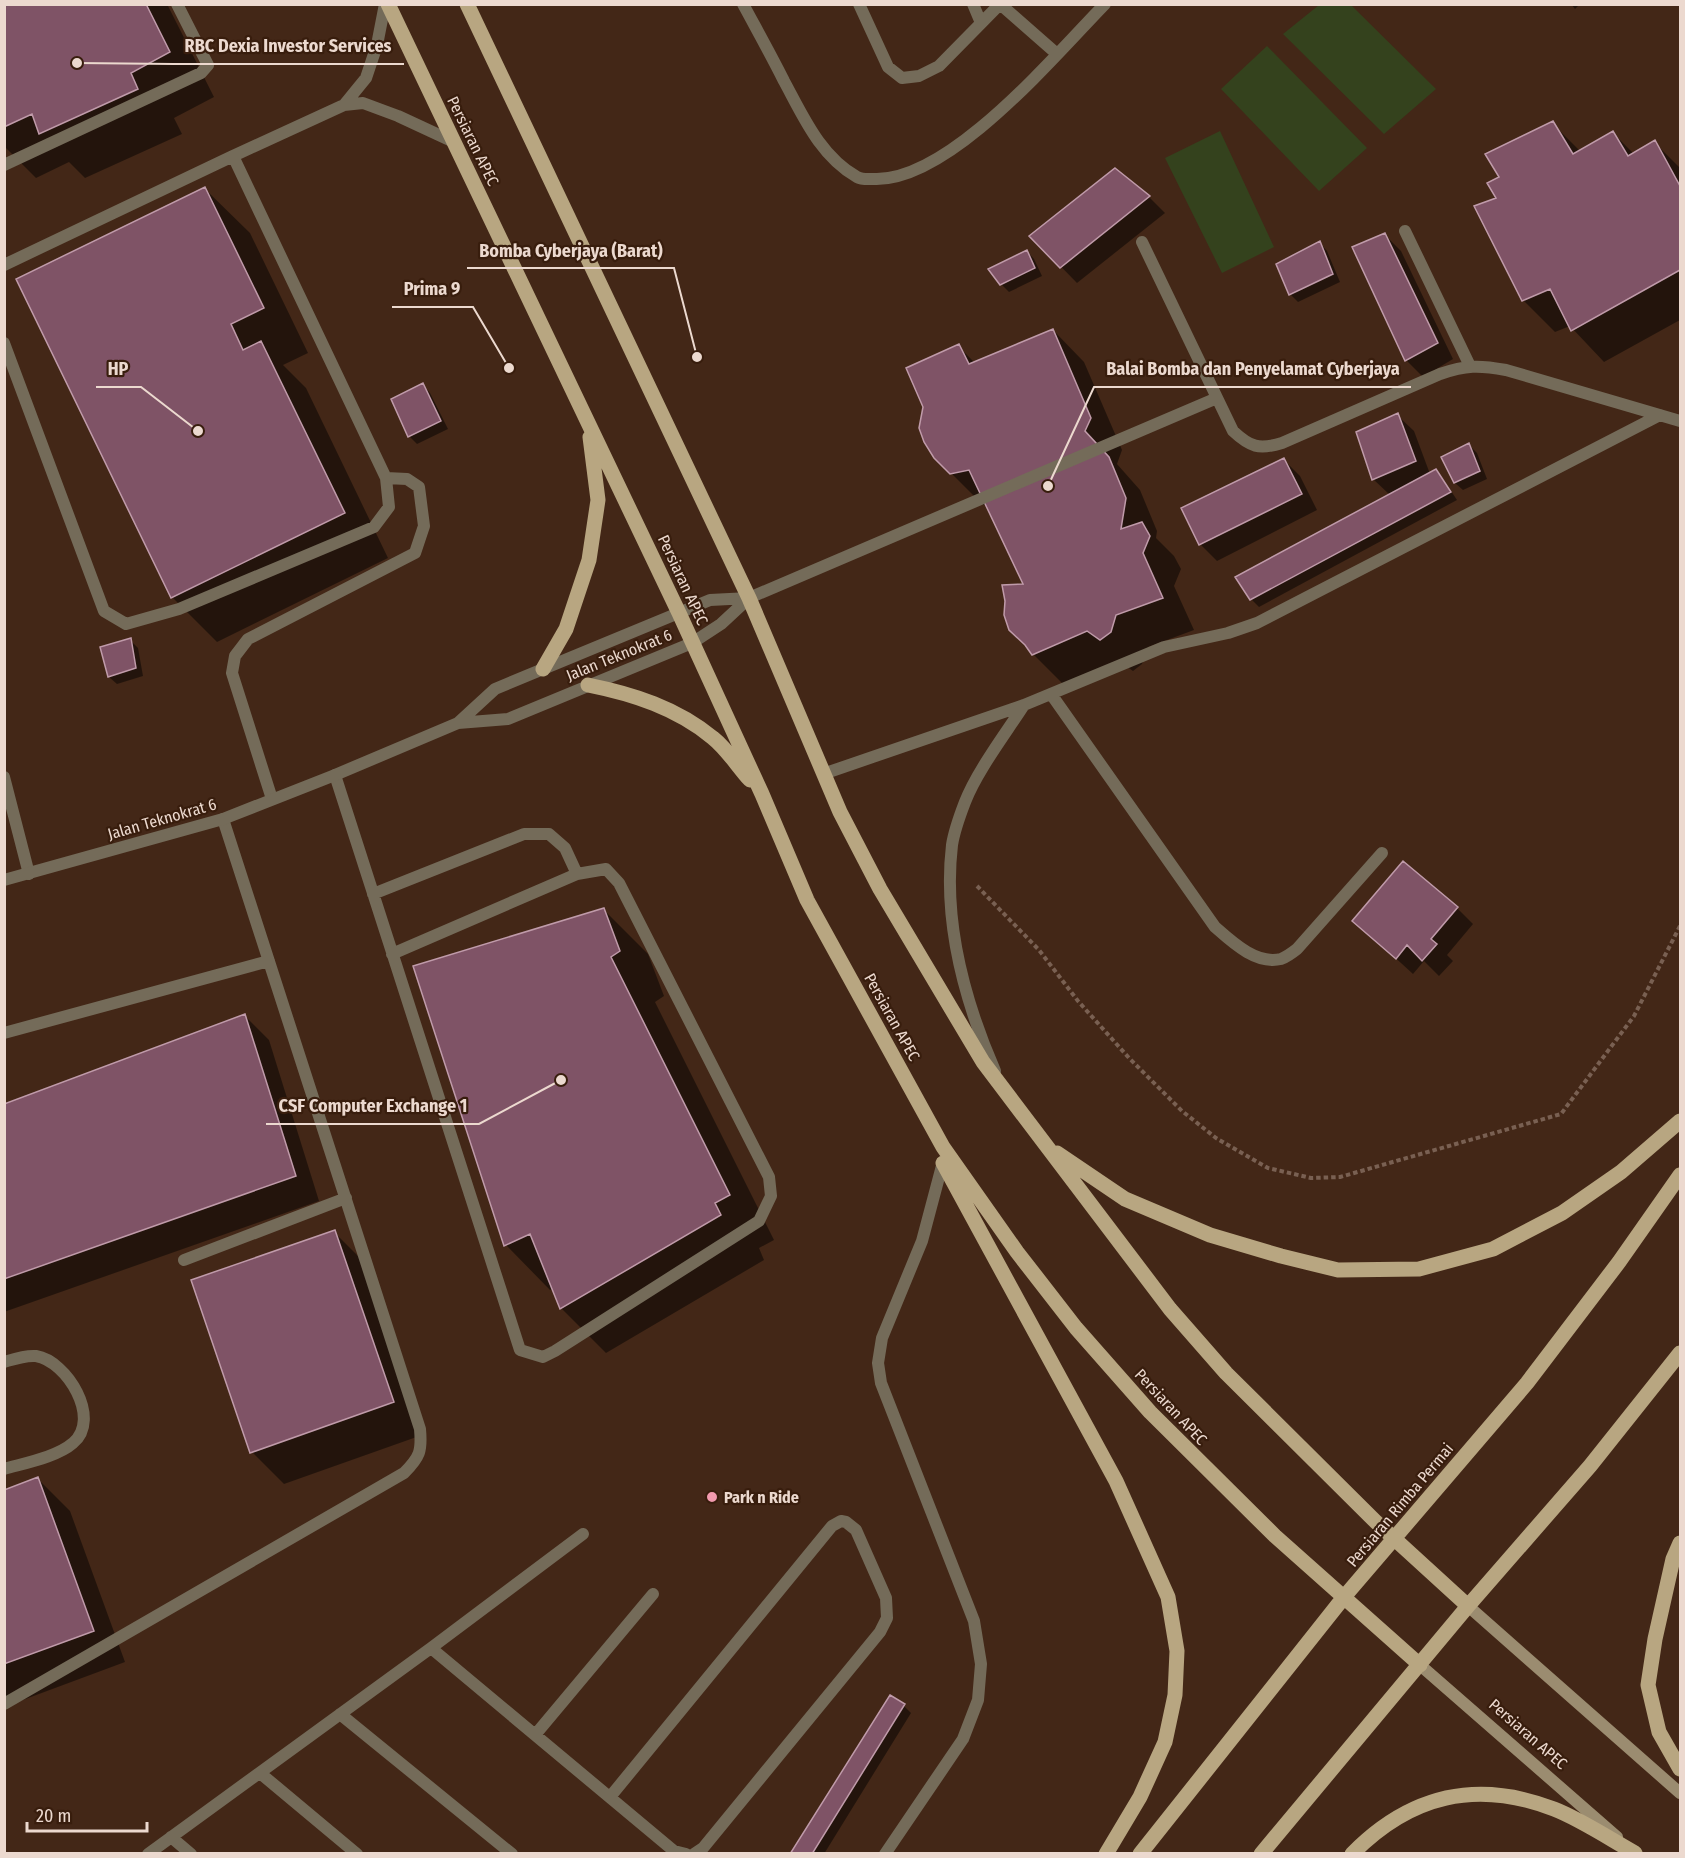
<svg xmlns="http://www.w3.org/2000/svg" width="1685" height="1858" font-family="'Fira Sans Condensed',sans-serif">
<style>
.green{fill:#34421d}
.shadow{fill:#0007}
.building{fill:#7f5366;stroke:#c09baa;stroke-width:1.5}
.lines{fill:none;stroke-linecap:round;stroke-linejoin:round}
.path{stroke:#796052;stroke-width:4;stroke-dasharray:4.5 3;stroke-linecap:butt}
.lane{stroke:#746b59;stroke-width:12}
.street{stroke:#746b59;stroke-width:12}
.secondary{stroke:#9b8c70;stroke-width:12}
.primary{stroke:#b8a681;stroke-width:15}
.poi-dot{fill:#f29aae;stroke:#381d0d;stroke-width:2}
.labels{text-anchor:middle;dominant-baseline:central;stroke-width:4.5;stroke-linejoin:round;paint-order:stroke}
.street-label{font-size:16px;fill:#ecd9cf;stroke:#381d0d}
.poi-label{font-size:16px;font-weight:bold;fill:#ecd9cf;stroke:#381d0d;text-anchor:start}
.leader{fill:none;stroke:#ecd9cf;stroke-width:2}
.callout-dot{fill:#ecd9cf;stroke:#381d0d;stroke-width:2}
.callout-label{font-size:18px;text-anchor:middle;font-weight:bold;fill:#ecd9cf;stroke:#381d0d;stroke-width:4.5;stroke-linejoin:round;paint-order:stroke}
</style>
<rect width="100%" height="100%" fill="#432717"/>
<path class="green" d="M1319 5H1351L1436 89 1384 134 1283 34Z
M1267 46 1367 148 1319 191 1221 89Z
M1220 131 1274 247 1222 273 1165 158Z"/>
<path class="shadow" d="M4 4H167L214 97 174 118 182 134 85 178 69 162 36 178 4 146Z
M1571 4H1580L1575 9Z
M1552 123 1580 151 1613 133 1634 154 1654 142 1680 168V320L1604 362 1570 326 1555 332 1523 300 1499 199 1501 178Z
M1115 170 1149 197 1165 213 1077 283 1031 236Z
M205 189 250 233 308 353 283 365 306 388 388 558 217 642 172 597Z
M1385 235 1401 251 1453 359 1423 377 1406 360 1354 248Z
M1320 243 1327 251 1340 282 1298 302 1290 294Z
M1027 251 1034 259 1042 276 1009 292 1001 284Z
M1053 330 1084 362 1122 450 1117 464 1140 490 1157 531 1156 538 1174 556 1181 569 1174 586 1194 630 1148 647 1142 664 1133 671 1120 662 1065 686 1033 654 1025 585 987 504 983 505 935 457 958 346 975 363Z
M423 385 430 393 448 429 417 444 409 436Z
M1397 415 1414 431 1430 474 1436 471 1443 479 1457 500 1259 607 1251 599 1390 495 1373 479Z
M1469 445 1477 453 1487 479 1463 490 1455 483Z
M1283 459 1300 476 1317 510 1217 561 1200 544 1183 508Z
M130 640 138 648 143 676 117 684 109 677 102 648Z
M1457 908 1473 924 1447 955 1453 961 1439 976 1424 961 1413 974 1354 920Z
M603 909 648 954 664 996 655 1002 774 1240 759 1248 764 1260 606 1353 561 1308 553 1289 550 1290 506 1245 415 967Z
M245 1016 269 1040 319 1201 4 1312V1106Z
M334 1232 366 1264 425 1434 284 1484 252 1452Z
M38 1479 70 1511 125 1662 4 1707V1491Z
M904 1706 911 1713 824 1854H792Z"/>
<path class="building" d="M4 4H146L170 52 131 73 138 89 39 134 32 114 4 127Z
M1553 121 1573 154 1613 131 1628 156 1655 140 1680 186V270L1571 331 1550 289 1522 301 1474 206 1496 198 1487 183 1499 177 1485 154Z
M1115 168 1150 196 1060 268 1029 236Z
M205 187 264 308 231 324 243 350 261 341 345 513 171 598 16 279Z
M1385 233 1438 343 1405 361 1352 247Z
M1320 241 1333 274 1289 295 1276 264Z
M1027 250 1035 268 1000 285 988 269Z
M1053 329 1091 418 1085 431 1109 457 1126 498 1121 529 1142 522 1150 536 1143 553 1163 598 1116 615 1111 632 1100 640 1087 631 1032 655 1025 645 1009 630 1004 615 1005 601 1002 585 1023 584 969 470 950 474 934 458 924 442 919 428 923 407 906 368 959 344 969 364Z
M423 383 441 421 408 437 391 399Z
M1398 413 1416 461 1372 480 1356 432Z
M1469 443 1480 471 1454 483 1441 457Z
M1284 458 1302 494 1199 545 1181 508Z
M1436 469 1451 492 1250 600 1235 577Z
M131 638 136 668 108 677 100 647Z
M1403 861 1458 907 1431 939 1437 944 1422 961 1407 945 1396 959 1352 921Z
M604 908 620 951 611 957 730 1195 715 1203 721 1215 560 1309 530 1234 504 1246 413 966Z
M245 1014 296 1176 4 1279V1104Z
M335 1230 394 1402 250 1453 191 1280Z
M38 1477 94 1631 4 1664V1490Z
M890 1695 905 1704 812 1854H790Z"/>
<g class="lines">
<path class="path" d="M977 886 1039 950 1078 1001 1129 1058 1182 1111 1216 1138 1268 1168 1311 1178 1340 1177 1561 1114 1634 1016 1680 926"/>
<path class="lane" d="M385 4 377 45 366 78 344 105 363 103 398 116 454 142
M743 4C757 30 771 55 784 81 803 116 820 156 857 177 862 180 869 179 875 179 950 181 1054 56 1105 4
M859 4 888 67 902 78 919 76 939 66 1000 4
M973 4 981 23
M1000 4 1057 54
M233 156 344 105
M4 165 201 73 208 65 177 4
M1405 231 1470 366
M1142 242 1233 431C1250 447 1259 450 1282 443L1440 374C1466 365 1479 365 1506 370L1680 421
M4 265 233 156 386 478 389 507 374 527 179 609 126 624 104 611 4 343
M749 598 1217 398
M1051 694 1215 927C1232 942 1256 965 1281 959 1286 957 1292 953 1297 949L1382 853
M823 774 1024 705 1164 647 1228 633 1257 623 1660 415
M335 775 520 1350 543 1357 555 1351 759 1221 771 1196 769 1177 619 883 606 869 577 874 392 954
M4 777 29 874
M272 799 232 673 235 656 248 639 415 553 424 526 419 487 407 479 386 478
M373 894 524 834H549L565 848 577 874
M4 1033 269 961
M995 1071C965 1002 943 921 952 845 954 832 960 815 965 802 977 771 1006 733 1024 705
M184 1260 346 1198
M4 1362C14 1359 25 1355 36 1356 67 1361 102 1419 73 1443 57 1457 25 1463 4 1469
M431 1648 674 1851 686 1854
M4 1704 404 1473C420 1457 422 1451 420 1429L223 819
M340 1714 512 1854
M535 1735 653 1594
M260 1773 357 1854
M610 1797 832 1526 841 1521 846 1522 856 1530 886 1598 887 1618 880 1632 703 1848 694 1854
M171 1837 191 1854
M148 1854 431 1648 583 1534
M885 1854 963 1739 978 1700 981 1664 974 1621 881 1383 878 1363 882 1338 922 1241 943 1162"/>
<path class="street" d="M458 723 495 689 710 600 749 598
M4 880 223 819 335 775 458 723 508 719 692 643 721 624 749 598"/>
<path class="secondary" d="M1468 1606 1680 1793
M1420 1665 1617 1837"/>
<path class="primary" d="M388 4 679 613 762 794 807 900 943 1147 1017 1252 1076 1328 1150 1412 1275 1536 1420 1665
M467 4 749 598 840 812 880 889 983 1062 1170 1309 1226 1373 1376 1522 1468 1606
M543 669 566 629 589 560 598 500 590 437
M588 685C633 694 677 708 713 738 727 749 738 767 750 780
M1057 1153 1125 1199 1210 1235 1281 1256 1338 1270 1419 1269 1493 1249 1562 1213 1621 1172 1680 1121
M943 1163 1116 1481 1168 1597 1177 1651 1175 1695 1165 1742 1140 1797 1106 1854
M1680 1543 1673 1559 1655 1639 1648 1685 1659 1732 1680 1769
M1140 1854 1344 1597 1527 1383 1619 1262 1680 1175
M1261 1854 1468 1606 1590 1466 1680 1353
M1352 1854C1410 1795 1476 1779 1554 1809 1580 1819 1610 1839 1635 1853"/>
</g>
<circle class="poi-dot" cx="712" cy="1497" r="6"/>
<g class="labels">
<g class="street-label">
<text transform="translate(473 141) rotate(64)">Persiaran APEC</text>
<text transform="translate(683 580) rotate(65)">Persiaran APEC</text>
<text transform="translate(619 655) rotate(-22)">Jalan Teknokrat 6</text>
<text transform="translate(162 819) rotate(-16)">Jalan Teknokrat 6</text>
<text transform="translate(892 1017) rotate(61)">Persiaran APEC</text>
<text transform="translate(1171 1407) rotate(47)">Persiaran APEC</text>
<text transform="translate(1400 1505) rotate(-50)">Persiaran Rimba Permai</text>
<text transform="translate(1528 1734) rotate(41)">Persiaran APEC</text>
</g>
<g class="poi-label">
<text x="724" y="1497">Park n Ride</text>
</g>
</g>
<path class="leader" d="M77 63L173 64H404M697 357L674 268H467M509 368L473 307H392M198 431L141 387H96M1048 486L1094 387H1411M561 1080L479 1124H266"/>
<g class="callout-dot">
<circle cx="77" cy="63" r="6"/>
<circle cx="697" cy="357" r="6"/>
<circle cx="509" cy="368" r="6"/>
<circle cx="198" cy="431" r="6"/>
<circle cx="1048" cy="486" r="6"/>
<circle cx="561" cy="1080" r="6"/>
</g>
<g class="callout-label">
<text x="288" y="52">RBC Dexia Investor Services</text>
<text x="571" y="257">Bomba Cyberjaya (Barat)</text>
<text x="432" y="295">Prima 9</text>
<text x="118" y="375">HP</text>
<text x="1253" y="375">Balai Bomba dan Penyelamat Cyberjaya</text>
<text x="373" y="1112">CSF Computer Exchange 1</text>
</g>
<rect width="1685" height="1858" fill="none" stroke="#ecd9cf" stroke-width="12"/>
<path d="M27 1822v9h120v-9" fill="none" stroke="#ecd9cf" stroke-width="3"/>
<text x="36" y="1822" font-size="18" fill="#ecd9cf" stroke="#381d0d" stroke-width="4.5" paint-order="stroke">20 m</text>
</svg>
